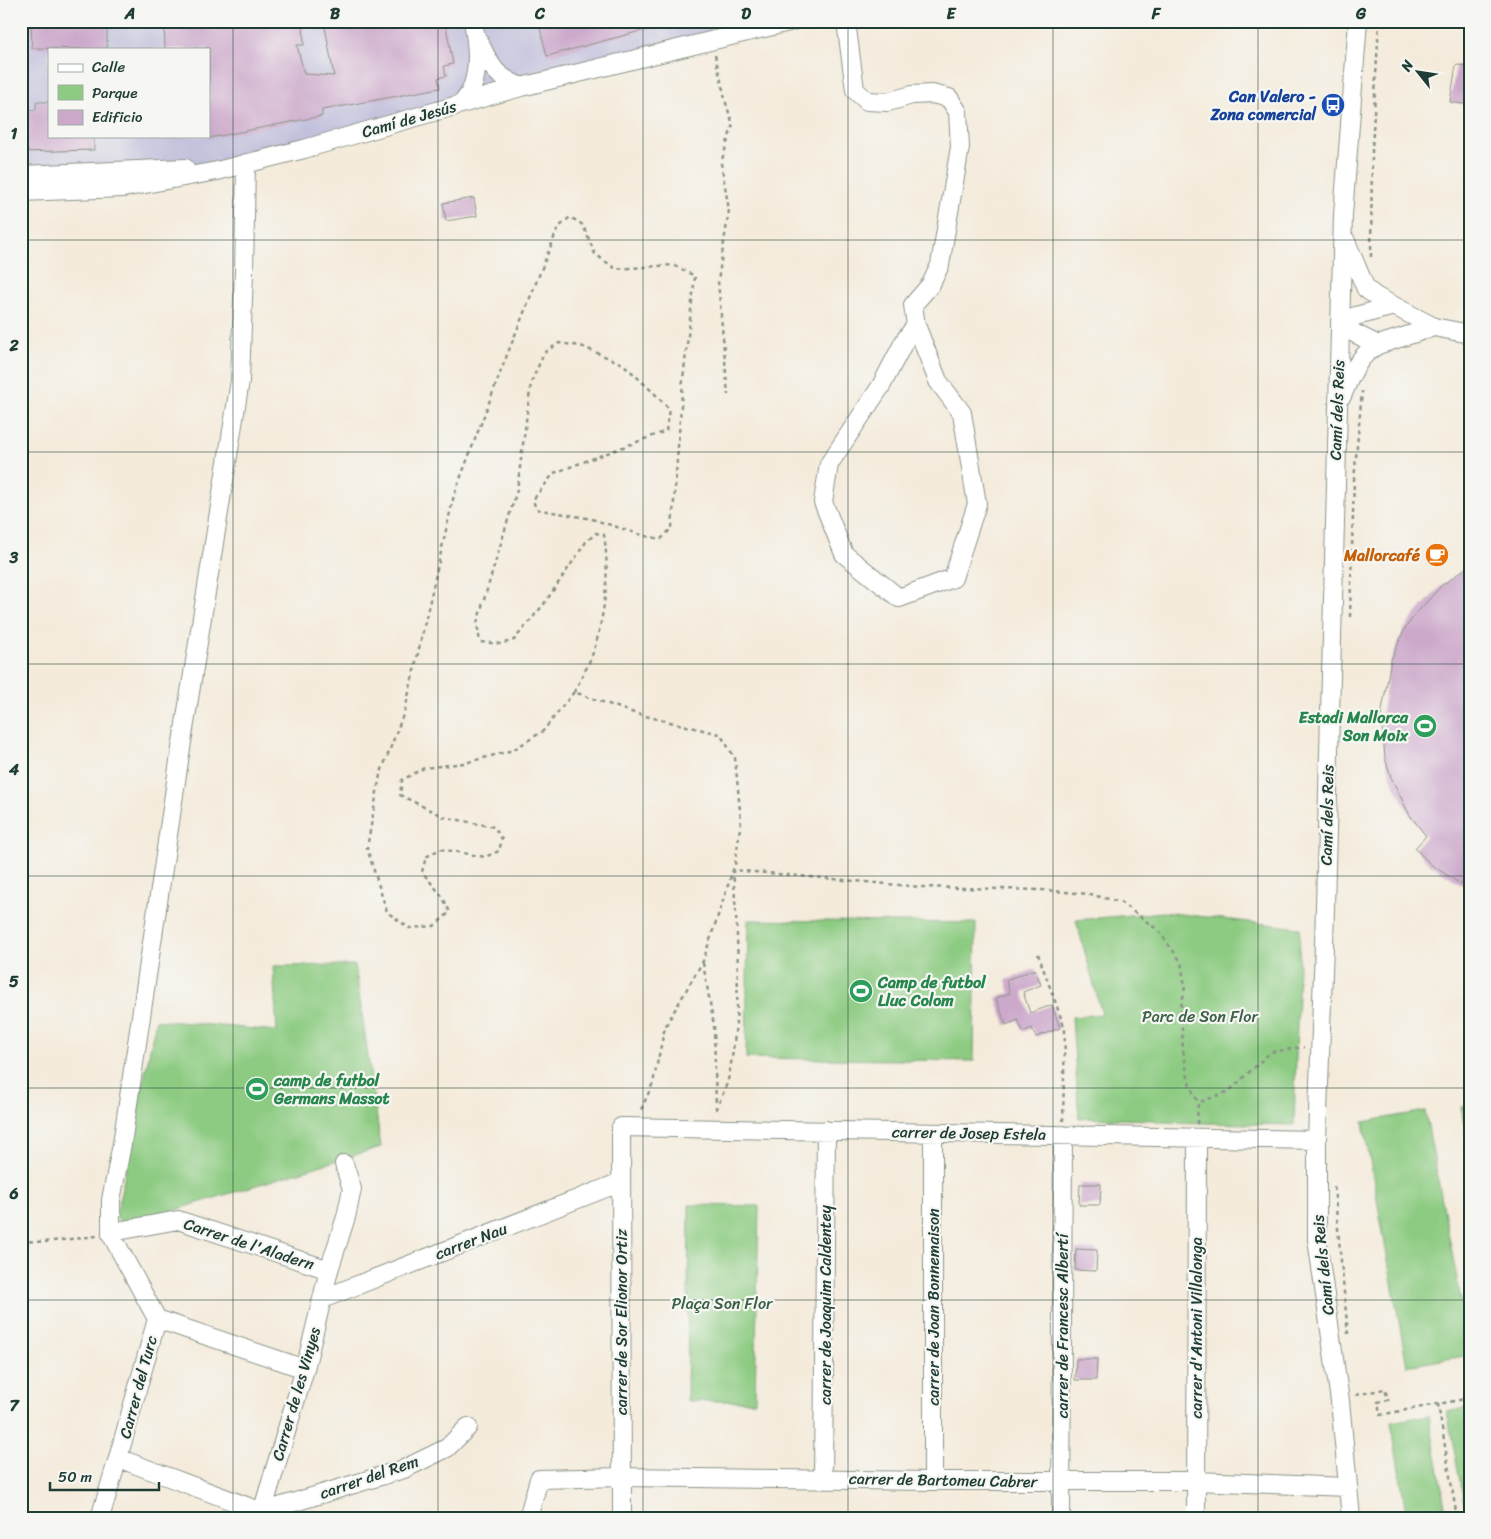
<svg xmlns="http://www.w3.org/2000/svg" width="1491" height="1539" font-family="Sriracha,sans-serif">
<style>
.industrial{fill:#c2c1dc;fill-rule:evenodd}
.green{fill:#8ccb81;stroke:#56845a}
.building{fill:#cca8cb}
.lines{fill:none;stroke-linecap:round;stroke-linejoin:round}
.minor-casing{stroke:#8a9488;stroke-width:20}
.path{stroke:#8a9488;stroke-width:2.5;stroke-dasharray:4 4;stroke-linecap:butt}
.minor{stroke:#fff;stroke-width:18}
.grid{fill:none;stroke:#1f3d34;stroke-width:1;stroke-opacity:0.55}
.labels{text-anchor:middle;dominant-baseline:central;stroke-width:4.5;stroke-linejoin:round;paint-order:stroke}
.transit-label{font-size:16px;font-weight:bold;fill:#164399;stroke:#f6f6f2;text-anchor:end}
.street-label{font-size:16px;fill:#1f3d34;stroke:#f6f6f2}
.food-label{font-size:16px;font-weight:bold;fill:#c56008;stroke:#f6f6f2;text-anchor:end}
.leisure-label{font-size:16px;font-weight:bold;fill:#27864d;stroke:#f6f6f2;text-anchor:start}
.park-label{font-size:16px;fill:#3a6047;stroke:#f6f6f2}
.neatline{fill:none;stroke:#1f3d34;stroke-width:2}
.grid-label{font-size:16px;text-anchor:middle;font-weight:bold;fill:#1f3d34}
</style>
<rect width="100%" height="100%" fill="#f6f6f2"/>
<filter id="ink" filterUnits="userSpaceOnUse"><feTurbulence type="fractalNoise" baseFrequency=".02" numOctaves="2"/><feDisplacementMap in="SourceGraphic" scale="10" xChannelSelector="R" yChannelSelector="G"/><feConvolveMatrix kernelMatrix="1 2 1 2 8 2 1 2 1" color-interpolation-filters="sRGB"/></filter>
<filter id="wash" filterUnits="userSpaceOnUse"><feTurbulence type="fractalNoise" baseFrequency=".0096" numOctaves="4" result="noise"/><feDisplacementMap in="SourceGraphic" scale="20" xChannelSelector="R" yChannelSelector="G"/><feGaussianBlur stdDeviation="1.12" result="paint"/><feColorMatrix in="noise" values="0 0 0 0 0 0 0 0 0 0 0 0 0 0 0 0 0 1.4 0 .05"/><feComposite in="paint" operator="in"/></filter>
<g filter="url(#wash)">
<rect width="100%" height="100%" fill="#f4ebdb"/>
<path class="industrial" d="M21 21H793L123 188 21 190ZM49 49H209V136H49Z"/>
<path class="green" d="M1163 912 1300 928 1294 1125 1157 1122 1156 1120 1079 1118 1072 1017 1102 1014 1076 920Z
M748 920 976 923 974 1061 746 1058Z
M355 965 381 1147 123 1226 116 1217 156 1020 277 1031 273 966Z
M1470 1105V1155L1461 1107Z
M1425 1111 1470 1347V1355L1407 1366 1363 1122Z
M689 1205 759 1206 755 1401H687Z
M1470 1407V1518H1467L1447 1412Z
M1429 1415 1447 1518H1407L1391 1422Z"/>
<g id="blocks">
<path class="building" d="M31 21H107V49L32 48Z
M164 21H303L304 45H297L304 74 334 76 324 21H445L453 64 444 66 446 76 438 78 440 88 322 110V116L209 138V48L165 49Z
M538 21H663V25L547 56Z
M1456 65 1470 66V105L1450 102Z
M36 102H49V136H94V150L21 152V111L36 110Z
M474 198 477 216 446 221 443 203Z
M1470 565V890L1430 864 1415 848 1426 836 1409 814 1391 777 1385 758 1381 716 1391 660 1404 630 1414 616 1441 586Z
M1035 969 1041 985 1023 992 1030 1013 1052 1005 1060 1028 1036 1037 1032 1028 1023 1032 1018 1020 1006 1025 996 998 1010 993 1006 980Z
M1080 1184H1101L1100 1205H1079Z
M1076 1249 1097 1250 1096 1271 1075 1270Z
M1076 1359H1097L1096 1380H1075Z"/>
</g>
</g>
<g filter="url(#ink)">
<use href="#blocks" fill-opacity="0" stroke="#8a9488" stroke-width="1"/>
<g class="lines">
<g class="minor-casing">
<path id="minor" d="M846 21 855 90 867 101 888 102 912 95 932 94 949 98 958 112 960 147 940 265 931 284 913 305 916 325 938 381 962 413 977 504 953 578 899 598 844 554 823 502 829 464 881 386 905 340 916 325
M478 40C491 66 493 75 521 87
M462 104C465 99 469 95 471 90 480 70 477 42 473 21
M21 175 185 168
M21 192 123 188 217 171 304 149 521 87 793 21
M1345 239 1366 289 1377 297 1434 327 1470 334
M1340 322 1354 333 1378 345 1434 327
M1340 322 1356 316 1394 306
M1342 396C1350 377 1358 355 1378 345
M933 1133V1481
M111 1234 123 1230 178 1220 329 1270
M322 1299 621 1182
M157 1319 305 1369
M118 1458 262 1512 404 1469 447 1448 468 1427
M823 1479 826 1130
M100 1518 118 1458 157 1319 111 1234V1200L122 1144 179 761 240 381 244 272 246 163
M264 1518 262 1512 305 1369 329 1270 346 1217 352 1189 344 1164
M528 1518 539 1479 622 1477 933 1481H1196L1347 1487
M622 1518 621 1127 1317 1140
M1061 1518 1063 1135
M1196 1518 1197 1138
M1351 1518 1340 1401 1317 1239V1140L1324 945 1343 215 1358 21"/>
</g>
<path class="path" d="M715 55 727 107 733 124 721 163 729 210 718 281 728 395
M1371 257 1372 150 1379 21
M1350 617 1354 480 1362 391
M574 692 543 731 513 750 465 763 424 768 402 780 400 795 444 817 494 827 502 839 499 851 485 857 440 849 426 857 422 872 442 896 450 912 434 926 409 928 387 912 367 848 380 775 405 710 454 495 507 355 558 228 570 217 583 225 595 254 616 269 673 265 695 276 683 379 672 528 661 539 645 536 592 519 536 509 533 500 554 473 666 431 669 409 656 395 623 364 581 346 559 343 544 353 531 383 517 490 477 623 480 642 501 644 514 640 544 604 586 542 596 533 604 535C610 572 605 613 594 650 589 664 581 679 574 692L637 714 720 734 735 758 741 821 735 864 703 961 665 1027 653 1083 640 1112
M1038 954 1065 1029 1063 1121
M703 963 714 1026 716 1109
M716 1110C720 1099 727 1087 729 1075 742 1007 738 938 733 870L921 887 1042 890 1089 894 1120 902 1158 930 1181 962 1185 987 1181 1007 1183 1050 1189 1083 1198 1103
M1197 1124 1198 1103 1229 1091 1271 1052 1304 1047
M1334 1187 1348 1334
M21 1241 44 1242 97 1236
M1356 1395 1385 1389 1388 1400 1378 1402 1380 1415 1438 1404
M1457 1518 1438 1404 1470 1398"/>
<use href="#minor" class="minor"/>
</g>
</g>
<path class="grid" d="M233 21V1518M438 21V1518M643 21V1518M848 21V1518M1053 21V1518M1258 21V1518M21 240H1470M21 452H1470M21 664H1470M21 876H1470M21 1088H1470M21 1300H1470"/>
<defs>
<g id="bus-disc" transform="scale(1.25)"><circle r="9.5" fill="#1a4fb4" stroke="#f6f6f2"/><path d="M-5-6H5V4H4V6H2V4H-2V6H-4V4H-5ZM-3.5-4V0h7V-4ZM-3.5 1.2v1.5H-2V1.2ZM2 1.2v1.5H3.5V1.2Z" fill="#fff"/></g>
<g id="cafe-disc" transform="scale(1.25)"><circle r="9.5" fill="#e8710a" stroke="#f6f6f2"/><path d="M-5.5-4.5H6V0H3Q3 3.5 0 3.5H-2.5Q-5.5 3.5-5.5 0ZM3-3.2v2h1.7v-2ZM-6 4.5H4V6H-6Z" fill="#fff"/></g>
<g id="stadium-disc" transform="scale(1.25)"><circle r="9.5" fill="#2e9e5b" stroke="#f6f6f2"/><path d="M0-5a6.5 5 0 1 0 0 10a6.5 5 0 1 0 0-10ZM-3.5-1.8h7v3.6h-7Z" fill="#fff"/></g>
</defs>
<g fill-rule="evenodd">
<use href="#bus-disc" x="1333" y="105"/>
<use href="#cafe-disc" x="1437" y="555"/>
<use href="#stadium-disc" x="1425" y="726"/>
<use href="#stadium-disc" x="861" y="991"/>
<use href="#stadium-disc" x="257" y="1089"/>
</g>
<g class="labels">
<g class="transit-label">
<text x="1316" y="96">Can Valero -<tspan x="1316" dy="18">Zona comercial</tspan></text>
</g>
<g class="street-label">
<text transform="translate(409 119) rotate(-16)">Camí de Jesús</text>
<text transform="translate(1337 410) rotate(-88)">Camí dels Reis</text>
<text transform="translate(1327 815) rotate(-89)">Camí dels Reis</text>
<text transform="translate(969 1133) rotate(1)">carrer de Josep Estela</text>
<text transform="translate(471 1241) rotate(-21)">carrer Nau</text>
<text transform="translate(249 1244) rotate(18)">Carrer de l'Aladern</text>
<text transform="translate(1323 1265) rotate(-96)">Camí dels Reis</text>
<text transform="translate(825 1305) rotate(-90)">carrer de Joaquim Caldentey</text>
<text transform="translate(933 1307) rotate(-90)">carrer de Joan Bonnemaison</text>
<text transform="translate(621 1322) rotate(-90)">carrer de Sor Elionor Ortiz</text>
<text transform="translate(1062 1326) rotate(-90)">carrer de Francesc Albertí</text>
<text transform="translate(1196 1328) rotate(-90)">carrer d'Antoni Villalonga</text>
<text transform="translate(138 1387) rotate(-75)">Carrer del Turc</text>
<text transform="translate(296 1394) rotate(-74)">Carrer de les Vinyes</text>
<text transform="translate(369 1477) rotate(-19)">carrer del Rem</text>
<text transform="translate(943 1480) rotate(1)">carrer de Bartomeu Cabrer</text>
</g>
<g class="food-label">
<text x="1420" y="555">Mallorcafé</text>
</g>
<g class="leisure-label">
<text x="1408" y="717" text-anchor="end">Estadi Mallorca<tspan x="1408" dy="18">Son Moix</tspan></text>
<text x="878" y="982">Camp de futbol<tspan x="878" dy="18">Lluc Colom</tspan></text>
<text x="274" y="1080">camp de futbol<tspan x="274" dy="18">Germans Massot</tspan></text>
</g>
<g class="park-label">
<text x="1200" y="1016">Parc de Son Flor</text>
<text x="722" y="1303">Plaça Son Flor</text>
</g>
</g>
<rect width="1491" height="1539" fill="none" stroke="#f6f6f2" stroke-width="55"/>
<rect x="48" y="48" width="162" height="90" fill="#f6f6f2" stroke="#a0aca6"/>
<rect x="58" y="64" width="25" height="8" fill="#ffffff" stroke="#a0aca6"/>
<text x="92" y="72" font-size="15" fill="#1f3d34">Calle</text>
<rect x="58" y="85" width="25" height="15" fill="#8ccb81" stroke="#a0aca6"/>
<text x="92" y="98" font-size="15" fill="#1f3d34">Parque</text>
<rect x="58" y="110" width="25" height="15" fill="#cca8cb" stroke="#a0aca6"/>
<text x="92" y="122" font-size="15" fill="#1f3d34">Edificio</text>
<g transform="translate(1418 72) rotate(300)" stroke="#f6f6f2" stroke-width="4" paint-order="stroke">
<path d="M0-4L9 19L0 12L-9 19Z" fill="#1f3d34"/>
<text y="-8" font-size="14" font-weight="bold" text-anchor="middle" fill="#1f3d34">N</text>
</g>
<path d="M50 1482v8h109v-8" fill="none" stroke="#1f3d34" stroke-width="2.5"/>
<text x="58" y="1482" font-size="15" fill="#1f3d34" stroke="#f6f6f2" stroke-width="4" paint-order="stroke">50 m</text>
<rect x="28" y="28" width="1436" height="1484" class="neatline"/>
<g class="grid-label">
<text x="130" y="19">A</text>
<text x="335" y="19">B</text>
<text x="540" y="19">C</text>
<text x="746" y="19">D</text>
<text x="951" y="19">E</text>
<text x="1156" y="19">F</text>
<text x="1361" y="19">G</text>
<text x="14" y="139">1</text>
<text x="14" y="351">2</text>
<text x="14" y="563">3</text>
<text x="14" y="775">4</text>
<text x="14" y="987">5</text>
<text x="14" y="1199">6</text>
<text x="14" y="1411">7</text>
</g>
</svg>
